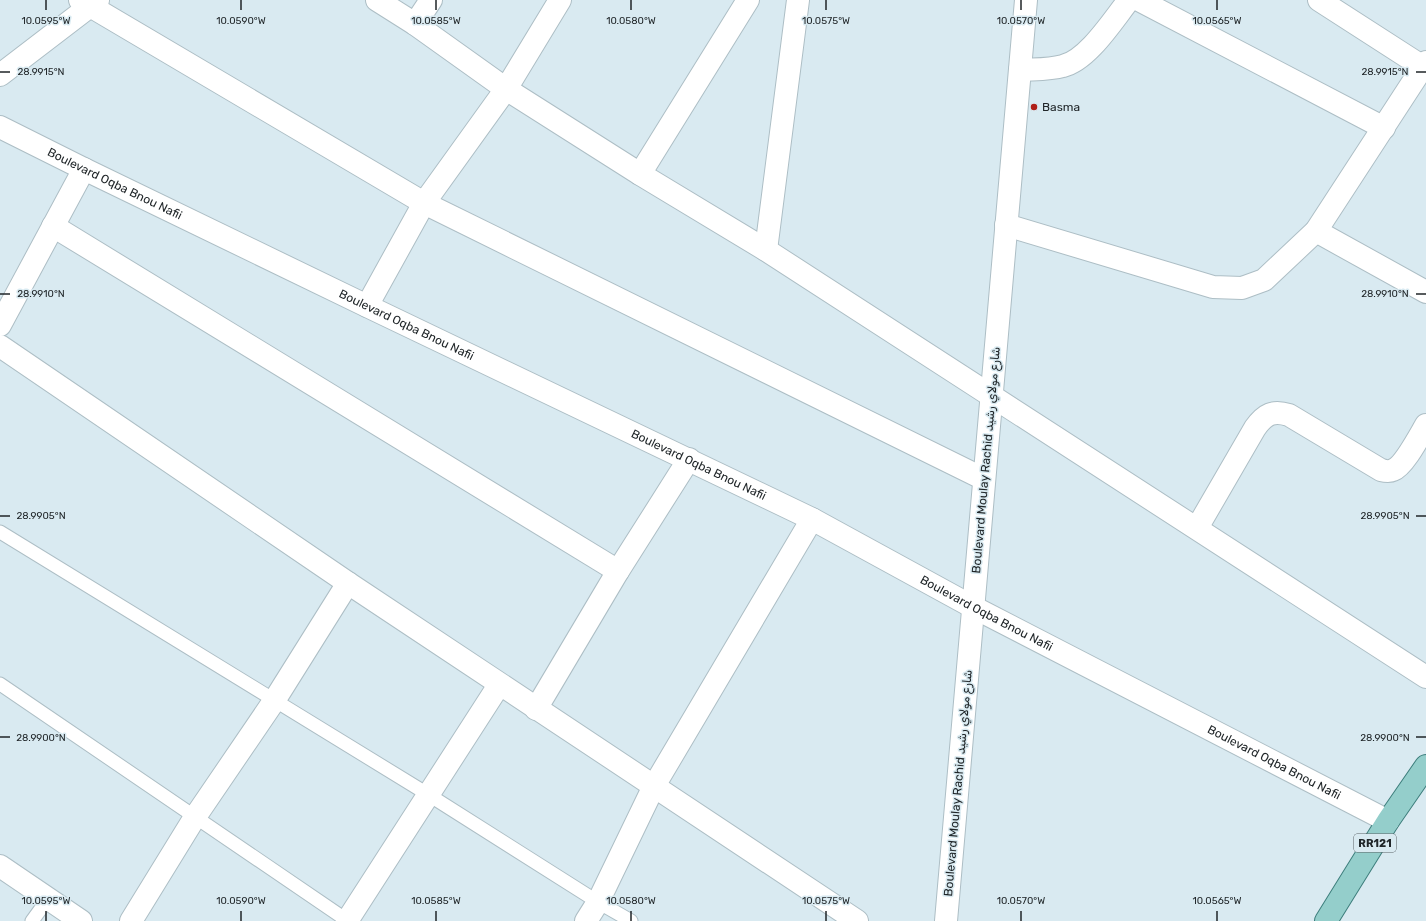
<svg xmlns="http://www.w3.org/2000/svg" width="1426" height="921" font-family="Rubik,'Noto Sans Arabic',sans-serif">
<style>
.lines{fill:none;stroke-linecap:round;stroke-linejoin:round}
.service-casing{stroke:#adbec5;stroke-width:15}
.minor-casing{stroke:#adbec5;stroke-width:24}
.tertiary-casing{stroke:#adbec5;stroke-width:24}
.primary-casing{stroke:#3d7e7c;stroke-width:24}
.service{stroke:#fff;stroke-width:13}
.minor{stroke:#fff;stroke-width:22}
.tertiary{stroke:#fff;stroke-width:22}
.primary{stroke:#94cecb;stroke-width:22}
.ticks{fill:none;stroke:#202629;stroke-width:1.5}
.poi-dot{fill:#af1f19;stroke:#d9eaf1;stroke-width:1.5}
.labels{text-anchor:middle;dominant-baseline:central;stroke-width:3;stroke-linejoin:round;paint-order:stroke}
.shield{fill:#d9eaf1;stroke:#586165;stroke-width:1}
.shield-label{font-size:11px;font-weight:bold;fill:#202629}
.poi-label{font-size:12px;fill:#202629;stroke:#d9eaf1;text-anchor:start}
.street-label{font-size:12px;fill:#202629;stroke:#d9eaf1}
.ticks-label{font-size:10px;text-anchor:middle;fill:#202629;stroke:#d9eaf1;stroke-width:3;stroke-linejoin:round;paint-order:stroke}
</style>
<rect width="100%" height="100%" fill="#d9eaf1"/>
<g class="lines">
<g class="service-casing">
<path id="service" d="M0 532 429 795 598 902 631 921
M0 684 348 921
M32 921 48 899"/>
</g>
<g class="minor-casing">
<g id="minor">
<path d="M80 0 424 203 984 479"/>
<path d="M377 0 415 24 506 89 640 174 766 250 1426 677"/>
<path d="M1139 0 1384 128"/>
<path d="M1319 0 1423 67"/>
<path d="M415 24 431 0"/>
<path d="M1020 70C1033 69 1049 70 1063 66 1088 60 1113 20 1129 0"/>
<path d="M0 75 98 0"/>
<path id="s1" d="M0 127 84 169 367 306 812 519 973 607 1388 821"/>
<path d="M640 174 748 0"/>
<path d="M1006 225 1213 287 1242 288 1264 280 1316 231 1426 62"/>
<path d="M53 226 618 571"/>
<path d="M1316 231 1426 292"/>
<path d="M766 250 798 0"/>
<path d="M367 306 424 203 506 89 560 0"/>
<path d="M0 325 84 169"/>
<path d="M0 346 348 583 857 921"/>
<path d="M1197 528 1255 428C1265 414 1273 410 1289 415L1381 470C1385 471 1389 472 1393 470 1404 466 1420 435 1426 425"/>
<path d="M536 709 618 571 689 459"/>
<path d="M131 921 195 817 274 701 348 583"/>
<path d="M347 921 499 685"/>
<path d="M586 921 598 902 654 786 812 519"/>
</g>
</g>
<g class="tertiary-casing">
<path id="tertiary" d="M0 866 81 921
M946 921 1026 0"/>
</g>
<g class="primary-casing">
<path id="primary" d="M1326 921 1388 821 1426 766"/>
</g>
<use href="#service" class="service"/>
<use href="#minor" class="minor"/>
<use href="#tertiary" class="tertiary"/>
<use href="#primary" class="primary"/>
</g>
<path class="ticks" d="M46 0V10M241 0V10M436 0V10M631 0V10M826 0V10M1021 0V10M1217 0V10M0 72H10M1416 72H1426M0 294H10M1416 294H1426M0 516H10M1416 516H1426M0 737H10M1416 737H1426M46 911V921M241 911V921M436 911V921M631 911V921M826 911V921M1021 911V921M1217 911V921"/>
<circle class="poi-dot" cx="1034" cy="107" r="4"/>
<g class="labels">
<rect class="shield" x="1354" y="834" width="42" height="18" rx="3"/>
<g class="shield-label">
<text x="1375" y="843">RR121</text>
</g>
<g class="poi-label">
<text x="1042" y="107">Basma</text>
</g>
<g class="street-label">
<text stroke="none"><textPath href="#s1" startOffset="128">Boulevard Oqba Bnou Nafii</textPath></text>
<text stroke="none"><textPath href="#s1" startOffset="452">Boulevard Oqba Bnou Nafii</textPath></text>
<text transform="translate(986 460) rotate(-85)">Boulevard Moulay Rachid شارع مولاي رشيد</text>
<text stroke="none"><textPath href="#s1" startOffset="776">Boulevard Oqba Bnou Nafii</textPath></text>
<text stroke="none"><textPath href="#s1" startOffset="1100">Boulevard Oqba Bnou Nafii</textPath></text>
<text stroke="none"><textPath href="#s1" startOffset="1424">Boulevard Oqba Bnou Nafii</textPath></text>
<text transform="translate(958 783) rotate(-85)">Boulevard Moulay Rachid شارع مولاي رشيد</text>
</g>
</g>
<g class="ticks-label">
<text x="46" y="24">10.0595°W</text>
<text x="241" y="24">10.0590°W</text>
<text x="436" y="24">10.0585°W</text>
<text x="631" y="24">10.0580°W</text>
<text x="826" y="24">10.0575°W</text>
<text x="1021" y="24">10.0570°W</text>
<text x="1217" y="24">10.0565°W</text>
<text x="41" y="75">28.9915°N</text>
<text x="1385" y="75">28.9915°N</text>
<text x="41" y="297">28.9910°N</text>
<text x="1385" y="297">28.9910°N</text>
<text x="41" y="519">28.9905°N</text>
<text x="1385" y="519">28.9905°N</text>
<text x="41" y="741">28.9900°N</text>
<text x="1385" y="741">28.9900°N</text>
<text x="46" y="904">10.0595°W</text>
<text x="241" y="904">10.0590°W</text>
<text x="436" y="904">10.0585°W</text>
<text x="631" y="904">10.0580°W</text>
<text x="826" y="904">10.0575°W</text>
<text x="1021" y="904">10.0570°W</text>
<text x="1217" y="904">10.0565°W</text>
</g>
</svg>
